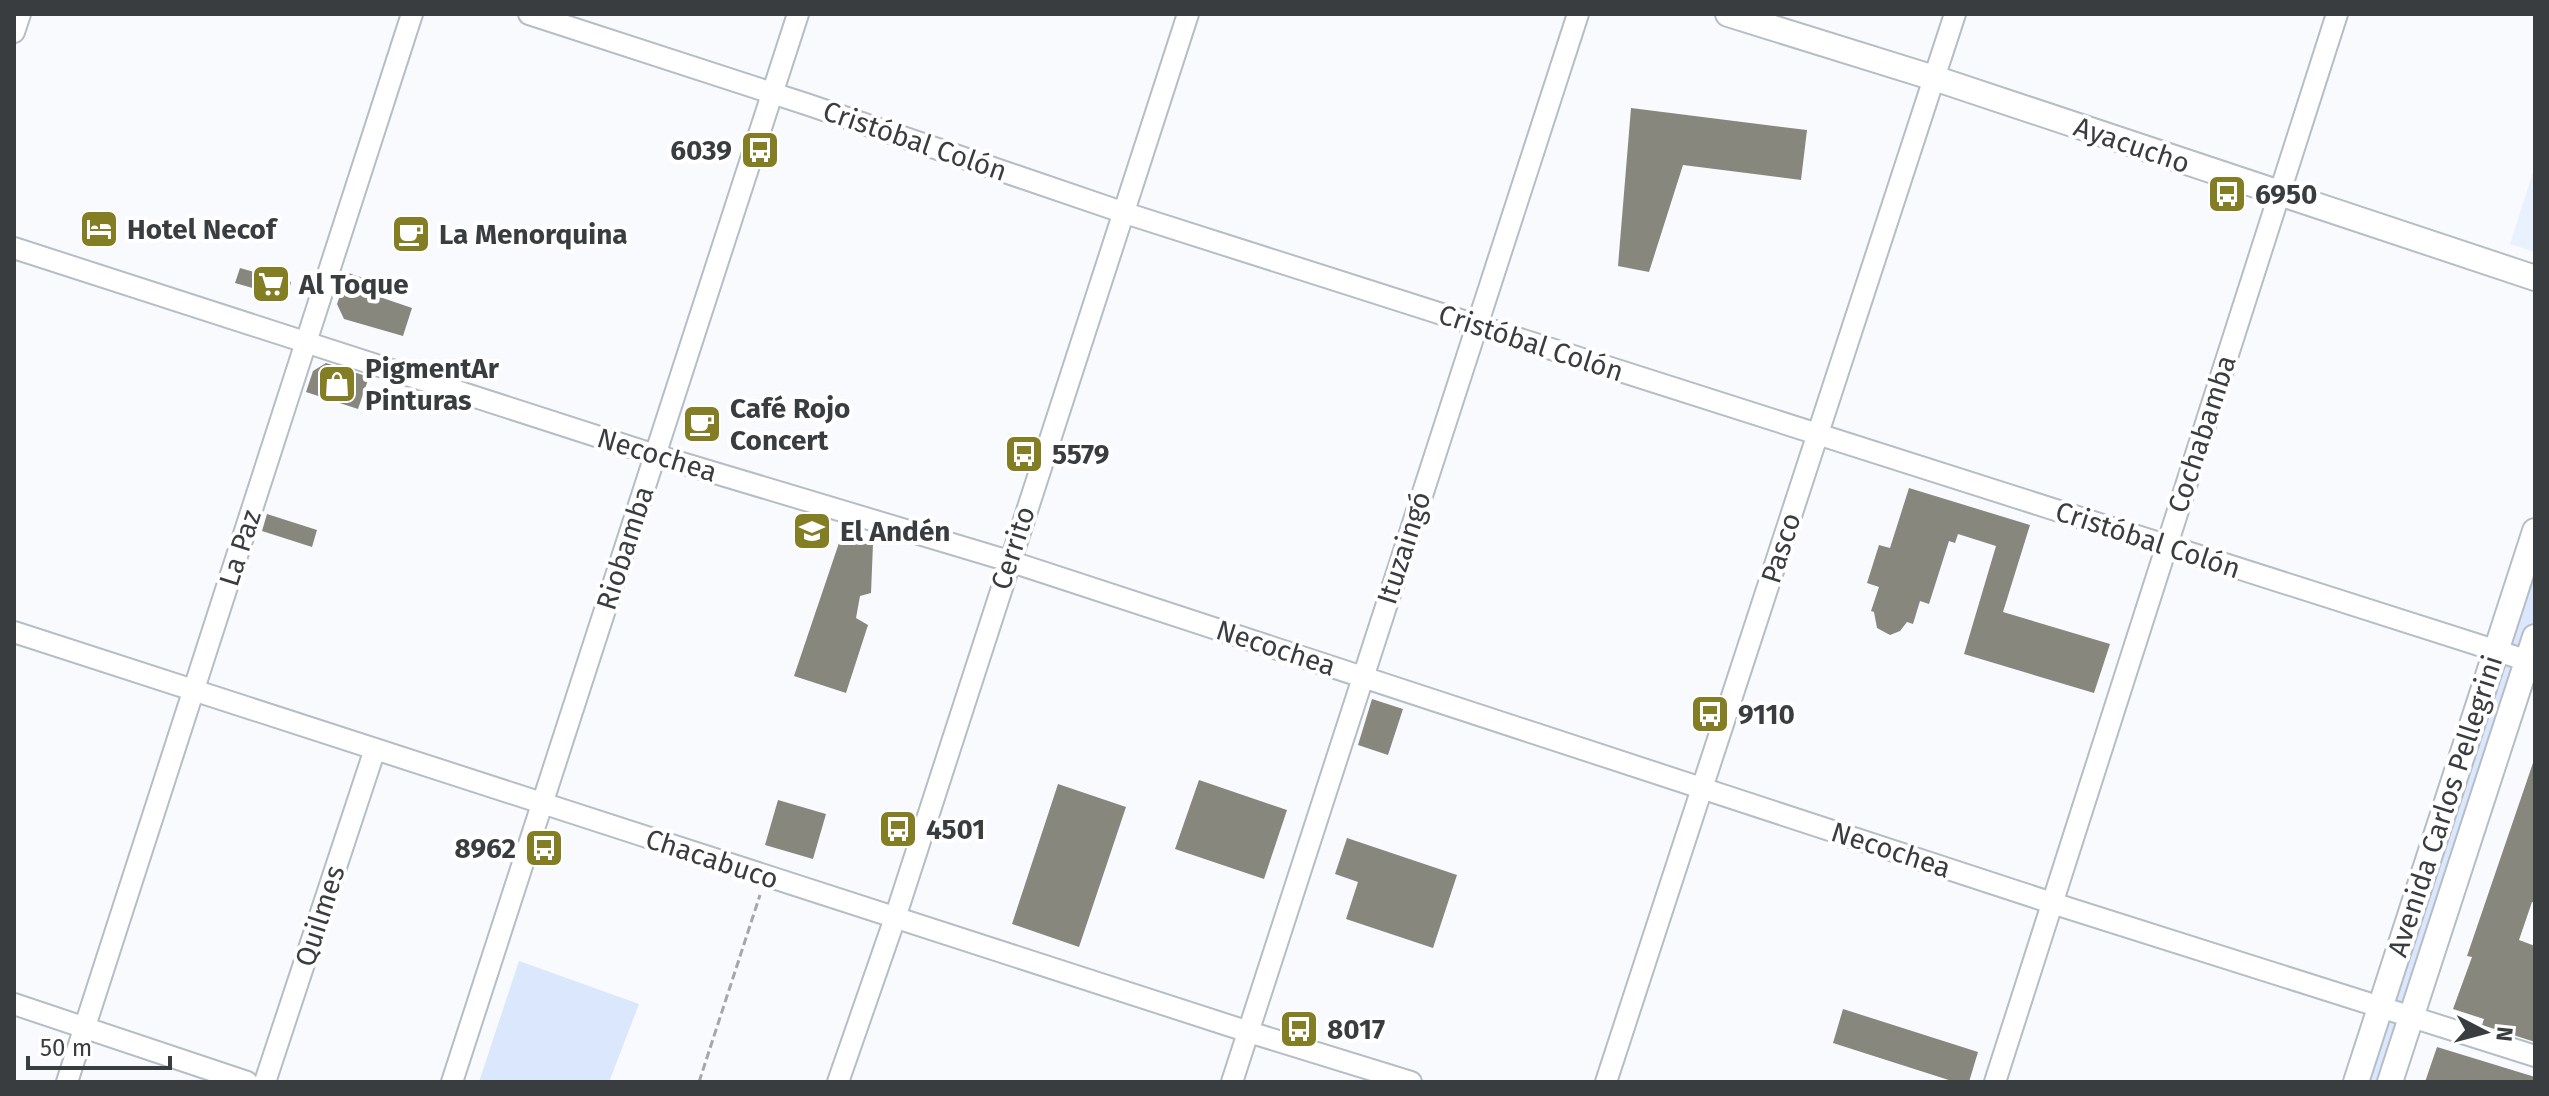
<svg xmlns="http://www.w3.org/2000/svg" width="2549" height="1096" font-family="'Fira Sans',sans-serif">
<style>
.built{fill:#e9f1fe}
.green{fill:#dae7fc}
.building{fill:#88877e}
.lines{fill:none;stroke-linecap:round;stroke-linejoin:round}
.minor-casing{stroke:#b7bdc5;stroke-width:24}
.major-casing{stroke:#b7bdc5;stroke-width:28}
.path{stroke:#a5a7ab;stroke-width:3;stroke-dasharray:8 4;stroke-linecap:butt}
.minor{stroke:#fff;stroke-width:20}
.major{stroke:#fff;stroke-width:24}
.labels{text-anchor:middle;dominant-baseline:central;stroke-width:8;stroke-linejoin:round;paint-order:stroke}
.street-label{font-size:28px;fill:#3a3d40;stroke:#fff}
.poi-label{font-size:28px;font-weight:bold;fill:#3a3d40;stroke:#fff;text-anchor:start}
</style>
<rect width="100%" height="100%" fill="#f8fafe"/>
<path class="built" d="M2535 166V252L2510 244Z"/>
<path class="green" d="M2535 531V637L2390 1082H2356Z
M519 961 639 1004 609 1082H479Z"/>
<path class="building" d="M1631 108 1807 130 1801 180 1683 165 1649 272 1618 266Z
M240 268 291 282 287 298 235 283Z
M348 273 372 281 368 293 412 308 403 336 344 319 337 304Z
M326 363 369 377 358 409 306 392 313 371Z
M1909 488 2030 525 2003 612 2110 644 2094 693 1964 654 1996 546 1958 534 1955 543 1949 541 1929 604 1920 601 1913 624 1907 622 1900 631 1890 635 1877 628 1874 612 1871 611 1879 587 1867 583 1879 545 1890 548Z
M267 514 317 530 312 547 262 531Z
M842 534 873 544 871 593 860 596 856 618 868 625 846 693 794 676Z
M1372 699 1403 709 1388 755 1358 745Z
M2534 760 2535 903 2532 902 2519 940 2535 946V1042L2482 1025 2484 1019 2453 1009 2472 957 2467 956Z
M1199 780 1287 810 1264 879 1175 849Z
M1058 784 1126 807 1079 947 1012 924Z
M778 800 826 814 813 859 765 845Z
M1347 838 1457 875 1433 948 1346 919 1358 882 1335 874Z
M1843 1009 1978 1052 1969 1082H1955L1833 1043Z
M2437 1047 2535 1077V1082H2425Z"/>
<g class="lines">
<g class="minor-casing">
<path id="minor" d="M529 14 809 105 1122 212 2535 663
M14 32 20 14
M14 248 655 455 1009 561 2052 903 2535 1056
M14 632 1249 1032 1411 1082
M14 1004 247 1082
M67 1082 412 14
M265 1082 375 749
M452 1082 798 14
M838 1082 895 918 1188 14
M1232 1082 1578 14
M1606 1082 1955 14
M1995 1082 2337 14"/>
</g>
<g class="major-casing">
<path id="major" d="M1728 14 1934 78 2535 278
M2356 1082 2535 531
M2390 1082 2535 637"/>
</g>
<path class="path" d="M699 1082 760 895"/>
<use href="#minor" class="minor"/>
<use href="#major" class="major"/>
</g>
<defs>
<g id="bus-square" transform="scale(2)"><rect x="-9" y="-9" width="18" height="18" rx="4" fill="#837d23" stroke="#fff"/><path d="M-5-6H5V4H4V6H2V4H-2V6H-4V4H-5ZM-3.5-4V0h7V-4ZM-3.5 1.2v1.5H-2V1.2ZM2 1.2v1.5H3.5V1.2Z" fill="#fff"/></g>
<g id="hotel-square" transform="scale(2)"><rect x="-9" y="-9" width="18" height="18" rx="4" fill="#837d23" stroke="#fff"/><path d="M-6-4.5h1.5V1H6V5H4.5V3h-9V5H-6ZM-4 0a1.8 1.8 0 1 1 3.6 0ZM.5 0V-2.5h3Q6-2.5 6 0Z" fill="#fff"/></g>
<g id="cafe-square" transform="scale(2)"><rect x="-9" y="-9" width="18" height="18" rx="4" fill="#837d23" stroke="#fff"/><path d="M-5.5-4.5H6V0H3Q3 3.5 0 3.5H-2.5Q-5.5 3.5-5.5 0ZM3-3.2v2h1.7v-2ZM-6 4.5H4V6H-6Z" fill="#fff"/></g>
<g id="supermarket-square" transform="scale(2)"><rect x="-9" y="-9" width="18" height="18" rx="4" fill="#837d23" stroke="#fff"/><path d="M-6-5.5h2.5l.6 2H6L4.5 2H-2.5L-4.4-4H-6ZM-1.5 3.2a1.3 1.3 0 1 0 .1 0ZM3 3.2a1.3 1.3 0 1 0 .1 0Z" fill="#fff"/></g>
<g id="shop-square" transform="scale(2)"><rect x="-9" y="-9" width="18" height="18" rx="4" fill="#837d23" stroke="#fff"/><path d="M-5-2.5h2.3a2.7 3.5 0 0 1 5.4 0H5L5.5 6h-11ZM-1.5-2.5h3a1.5 2.3 0 0 0-3 0Z" fill="#fff"/></g>
<g id="school-square" transform="scale(2)"><rect x="-9" y="-9" width="18" height="18" rx="4" fill="#837d23" stroke="#fff"/><path d="M0-5L7-2L0 1L-7-2ZM-4 1L0 2.5L4 1V4Q0 6-4 4Z" fill="#fff"/></g>
</defs>
<g fill-rule="evenodd">
<use href="#bus-square" x="760" y="150"/>
<use href="#bus-square" x="2227" y="194"/>
<use href="#hotel-square" x="99" y="229"/>
<use href="#cafe-square" x="411" y="234"/>
<use href="#supermarket-square" x="271" y="284"/>
<use href="#shop-square" x="337" y="384"/>
<use href="#cafe-square" x="702" y="424"/>
<use href="#bus-square" x="1024" y="454"/>
<use href="#school-square" x="812" y="531"/>
<use href="#bus-square" x="1710" y="714"/>
<use href="#bus-square" x="898" y="829"/>
<use href="#bus-square" x="544" y="848"/>
<use href="#bus-square" x="1299" y="1029"/>
</g>
<g class="labels">
<g class="street-label">
<text transform="translate(915 141) rotate(19)">Cristóbal Colón</text>
<text transform="translate(2132 145) rotate(19)">Ayacucho</text>
<text transform="translate(1531 343) rotate(18)">Cristóbal Colón</text>
<text transform="translate(2202 434) rotate(-72)">Cochabamba</text>
<text transform="translate(657 455) rotate(17)">Necochea</text>
<text transform="translate(2148 540) rotate(18)">Cristóbal Colón</text>
<text transform="translate(240 548) rotate(-72)">La Paz</text>
<text transform="translate(625 548) rotate(-72)">Riobamba</text>
<text transform="translate(1013 548) rotate(-72)">Cerrito</text>
<text transform="translate(1404 548) rotate(-72)">Ituzaingó</text>
<text transform="translate(1781 548) rotate(-72)">Pasco</text>
<text transform="translate(1276 648) rotate(18)">Necochea</text>
<text transform="translate(2445 806) rotate(-72)">Avenida Carlos Pellegrini</text>
<text transform="translate(1891 850) rotate(18)">Necochea</text>
<text transform="translate(712 859) rotate(18)">Chacabuco</text>
<text transform="translate(320 916) rotate(-72)">Quilmes</text>
</g>
<g class="poi-label">
<text x="732" y="150" text-anchor="end">6039</text>
<text x="2255" y="194">6950</text>
<text x="127" y="229">Hotel Necof</text>
<text x="439" y="234">La Menorquina</text>
<text x="299" y="284">Al Toque</text>
<text x="365" y="368">PigmentAr<tspan x="365" dy="32">Pinturas</tspan></text>
<text x="730" y="408">Café Rojo<tspan x="730" dy="32">Concert</tspan></text>
<text x="1052" y="454">5579</text>
<text x="840" y="531">El Andén</text>
<text x="1738" y="714">9110</text>
<text x="926" y="829">4501</text>
<text x="516" y="848" text-anchor="end">8962</text>
<text x="1327" y="1029">8017</text>
</g>
</g>
<rect width="2549" height="1096" fill="none" stroke="#3a3d40" stroke-width="32"/>
<g transform="translate(2485 1032) rotate(96)" stroke="#ffffff" stroke-width="6" paint-order="stroke">
<path d="M0-6L14 30L0 20L-14 30Z" fill="#3a3d40"/>
<text y="-12" font-size="22" font-weight="bold" text-anchor="middle" fill="#3a3d40">N</text>
</g>
<path d="M28 1056v12h142v-12" fill="none" stroke="#3a3d40" stroke-width="4"/>
<text x="40" y="1056" font-size="24" fill="#3a3d40" stroke="#ffffff" stroke-width="6" paint-order="stroke">50 m</text>
</svg>
